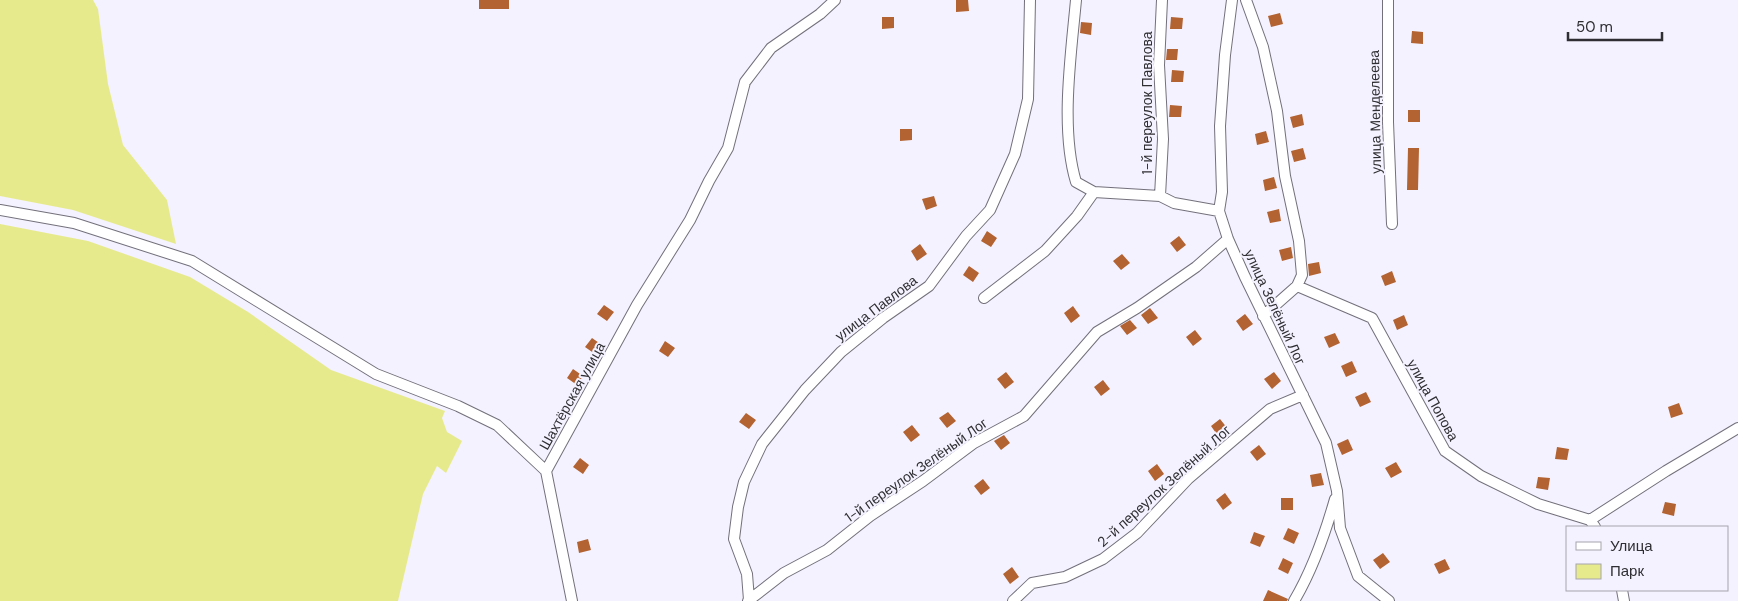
<svg xmlns="http://www.w3.org/2000/svg" width="1738" height="601" font-family="'DM Sans',sans-serif">
<style>
.green{fill:#e7ea8c}
.building{fill:#b36231}
.lines{fill:none;stroke-linecap:round;stroke-linejoin:round}
.minor-casing{stroke:#73707b;stroke-width:12}
.minor{stroke:#fff;stroke-width:10}
.labels{text-anchor:middle;dominant-baseline:central;stroke-width:4;stroke-linejoin:round;paint-order:stroke}
.street-label{font-size:14px;fill:#2f2e32;stroke:#f4f2fe}
</style>
<rect width="100%" height="100%" fill="#f4f2fe"/>
<path class="green" d="M0 0H93L98 9 108 84 123 145 167 200 176 244 73 210 0 196Z
M0 224 88 241 190 277 248 312 331 370 445 411 442 418 447 432 462 441 446 473 437 466 423 494 398 601H0Z"/>
<path class="building" d="M479 0H509V9H479Z
M956 0H968L969 11 956 12Z
M1280 13 1283 24 1271 27 1268 16Z
M882 17H894V28L882 29Z
M1171 17 1183 18 1182 29H1170Z
M1081 22 1092 23 1091 35 1080 33Z
M1412 31 1423 32V44L1411 43Z
M1167 49H1178L1177 60H1166Z
M1172 70 1184 71 1183 82H1171Z
M1170 105 1182 106 1181 117H1169Z
M1408 110H1420V122H1408Z
M1302 114 1304 125 1293 128 1290 117Z
M900 129H912V140L900 141Z
M1266 131 1269 142 1257 145 1255 134Z
M1303 148 1306 159 1294 162 1291 151Z
M1408 148H1419L1418 190H1407Z
M1274 177 1277 188 1265 191 1263 180Z
M934 196 937 206 926 210 922 199Z
M1279 209 1281 221 1270 223 1267 212Z
M987 231 997 238 991 247 981 241Z
M1179 236 1186 245 1177 252 1170 243Z
M920 244 927 254 917 261 911 251Z
M1291 247 1293 258 1282 261 1279 250Z
M1122 254 1130 263 1121 270 1113 261Z
M1319 262 1321 273 1309 276 1308 264Z
M969 266 979 273 973 282 963 275Z
M1392 271 1396 282 1385 286 1381 276Z
M604 305 614 312 607 321 597 314Z
M1073 306 1080 316 1071 323 1064 313Z
M1150 308 1158 318 1148 324 1141 315Z
M1245 314 1253 324 1243 331 1236 321Z
M1404 315 1408 325 1397 330 1393 320Z
M1130 320 1137 328 1127 335 1120 326Z
M1195 330 1202 339 1193 346 1186 337Z
M1335 333 1340 343 1329 348 1324 337Z
M592 338 602 345 595 354 585 347Z
M665 341 675 348 668 357 659 351Z
M1352 361 1357 372 1346 377 1341 366Z
M573 369 583 376 577 385 567 378Z
M1006 372 1014 382 1005 389 997 379Z
M1274 372 1281 381 1272 389 1264 379Z
M1103 380 1110 389 1101 396 1094 387Z
M1366 392 1371 402 1360 407 1355 397Z
M1679 403 1683 414 1671 418 1668 407Z
M948 412 956 421 947 428 939 418Z
M746 413 756 420 749 429 739 422Z
M1220 419 1228 429 1218 436 1211 426Z
M912 425 920 435 911 442 903 432Z
M1004 435 1010 443 1001 450 994 441Z
M1348 439 1353 450 1342 455 1337 444Z
M1259 445 1266 454 1257 461 1250 452Z
M1557 447 1569 449 1567 460 1555 459Z
M580 458 589 465 583 474 573 467Z
M1396 462 1402 472 1391 478 1385 468Z
M1157 464 1164 474 1155 481 1148 471Z
M1321 473 1324 485 1312 487 1310 475Z
M1538 477 1550 478 1548 490 1536 488Z
M983 479 990 488 981 495 974 486Z
M1225 493 1232 503 1223 510 1216 500Z
M1281 498H1293V510H1281Z
M1665 502 1676 504 1674 516 1662 513Z
M1288 528 1299 533 1294 544 1283 539Z
M1254 532 1265 536 1260 547 1250 543Z
M588 539 591 550 579 553 577 542Z
M1383 553 1390 562 1380 569 1373 560Z
M1283 558 1293 563 1288 574 1278 569Z
M1445 559 1450 569 1439 574 1434 564Z
M1012 567 1019 577 1010 584 1003 574Z
M1268 590 1288 599 1287 601H1263Z"/>
<g class="lines">
<g class="minor-casing">
<path id="minor" d="M1076 0C1071 55 1060 129 1076 182L1094 192
M1232 0 1225 55 1220 126 1222 192 1219 211 1228 239 1245 277 1326 443 1337 491 1340 528 1358 576 1389 601
M1246 0 1263 47 1277 111 1285 176 1299 241 1302 275 1297 286
M1388 0V122L1392 224
M1160 196 1174 203 1219 211
M0 210 74 223 192 261 376 374 458 406 497 425 546 471
M984 298 1045 251 1077 216 1094 192 1160 196 1163 139 1159 65 1162 0
M1263 316 1297 286 1372 318 1445 451 1481 476 1538 504 1590 520 1595 527
M1590 520 1666 471 1738 428
M1622 590 1624 601
M749 600 747 574 734 539 738 507 744 482 762 444 805 390 841 352 883 318 929 286 966 236 990 210 1015 154 1028 99 1030 0
M572 601 546 471 637 305 690 220 709 181 728 148 745 82 771 48 820 14 835 0
M748 601 784 573 827 550 870 516 923 481 974 443 1024 416 1097 332 1137 308 1196 267 1228 239
M1013 601 1032 583 1065 577 1103 559 1137 533 1188 479 1270 409 1303 395
M1294 601C1313 569 1325 534 1335 499"/>
</g>
<use href="#minor" class="minor"/>
</g>
<g class="labels">
<g class="street-label">
<text transform="translate(1147 103) rotate(-90)">1-й переулок Павлова</text>
<text transform="translate(1375 112) rotate(-91)">улица Менделеева</text>
<text transform="translate(1275 307) rotate(65)">улица Зелёный Лог</text>
<text transform="translate(876 308) rotate(-37)">улица Павлова</text>
<text transform="translate(572 396) rotate(-61)">Шахтёрская улица</text>
<text transform="translate(1433 400) rotate(61)">улица Попова</text>
<text transform="translate(916 470) rotate(-35)">1-й переулок Зелёный Лог</text>
<text transform="translate(1164 486) rotate(-42)">2-й переулок Зелёный Лог</text>
</g>
</g>
<rect x="1566" y="526" width="162" height="65" fill="#f4f2fe" stroke="#a5a4ac"/>
<rect x="1576" y="542" width="25" height="8" fill="#ffffff" stroke="#a5a4ac"/>
<text x="1610" y="551" font-size="15" fill="#2f2e32">Улица</text>
<rect x="1576" y="564" width="25" height="15" fill="#e7ea8c" stroke="#a5a4ac"/>
<text x="1610" y="576" font-size="15" fill="#2f2e32">Парк</text>
<path d="M1568 32v8h94v-8" fill="none" stroke="#2f2e32" stroke-width="2.5"/>
<text x="1576" y="32" font-size="15" fill="#2f2e32" stroke="#f4f2fe" stroke-width="4" paint-order="stroke">50 m</text>
</svg>
